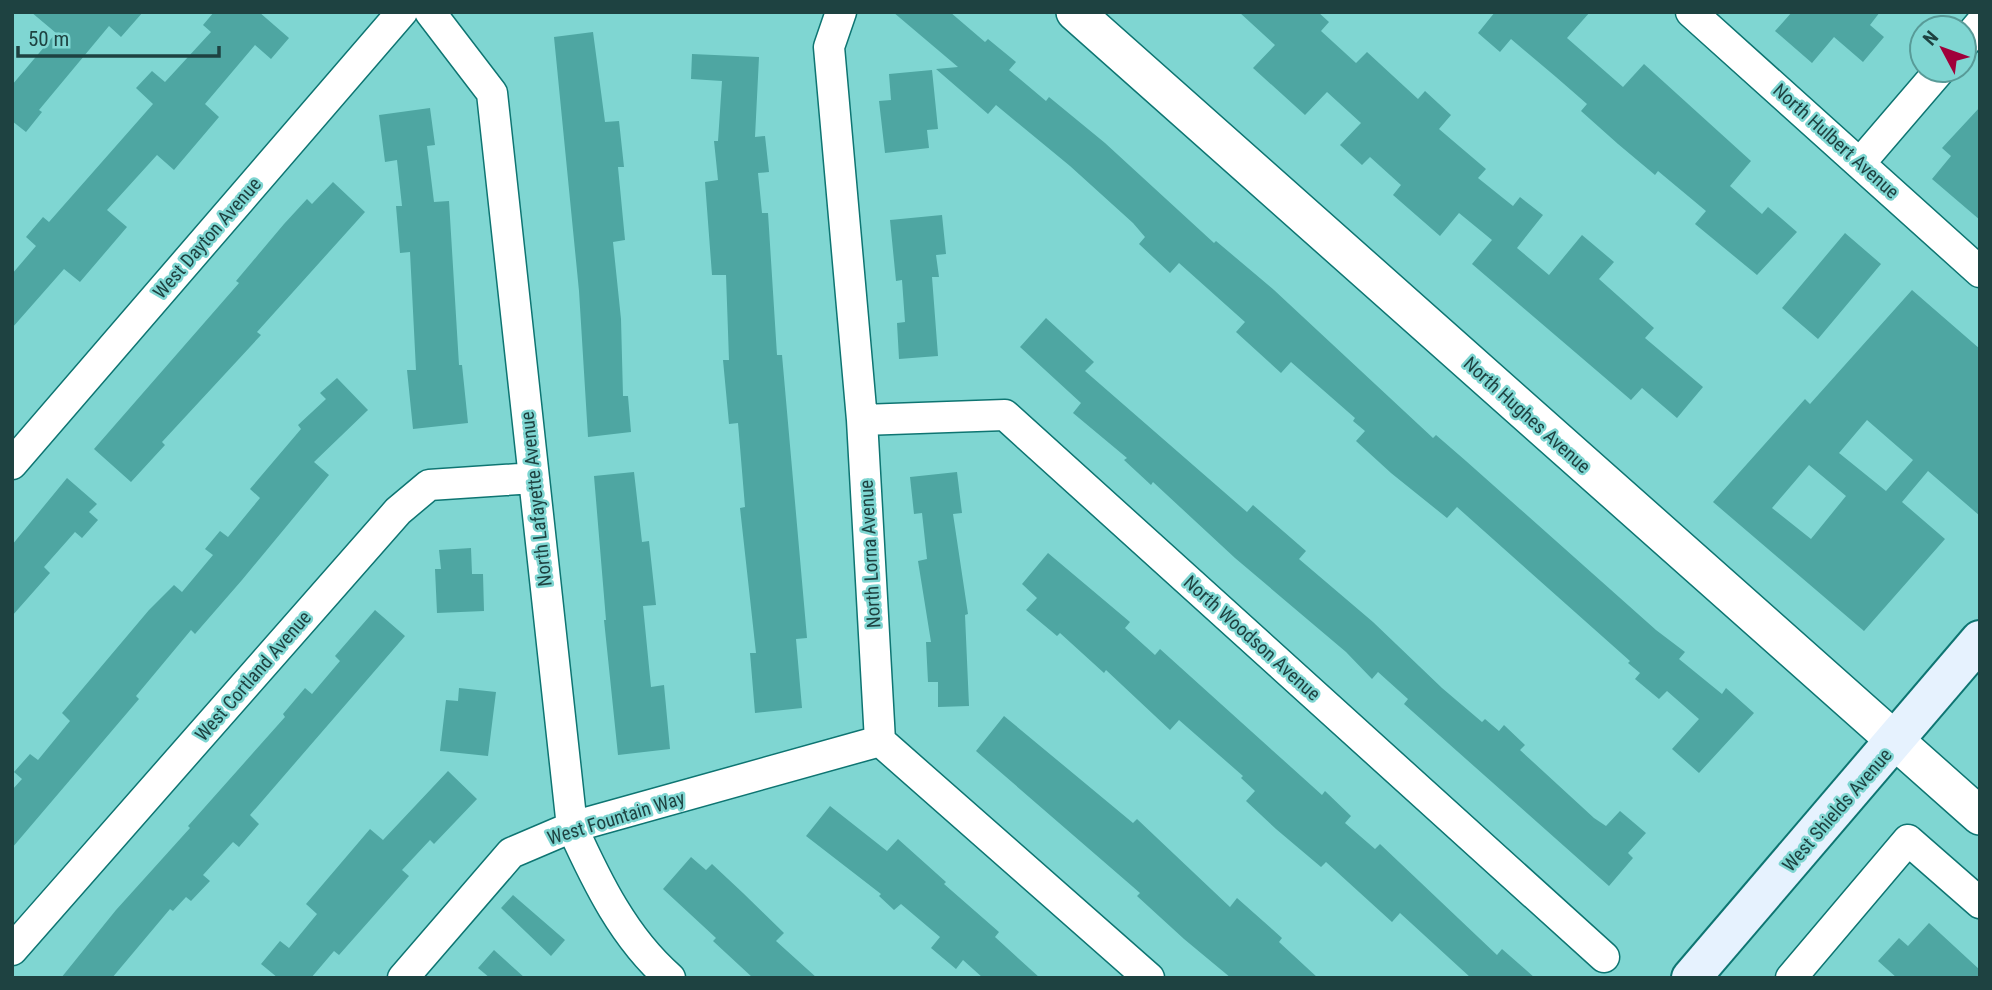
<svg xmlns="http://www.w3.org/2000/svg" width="1992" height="990" font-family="'Roboto Condensed',sans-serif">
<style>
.building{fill:#4ea6a2;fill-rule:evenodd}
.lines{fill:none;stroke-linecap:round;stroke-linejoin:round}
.minor-casing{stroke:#0e7572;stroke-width:33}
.tertiary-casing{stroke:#0e7572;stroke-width:40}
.secondary-casing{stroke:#0e7572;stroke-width:42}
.minor{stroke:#fff;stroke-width:30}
.tertiary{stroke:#fff;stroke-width:37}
.secondary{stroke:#e6f2fe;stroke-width:38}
.labels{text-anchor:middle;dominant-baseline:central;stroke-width:5;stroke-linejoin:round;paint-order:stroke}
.street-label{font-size:19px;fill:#1e4241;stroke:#7fd6d2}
</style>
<rect width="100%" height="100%" fill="#7fd6d2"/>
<path class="building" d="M31 12H143L121 37 109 26 39 110 42 112 26 132 12 121V85L56 33Z
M214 12H259L289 38 271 59 255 45 205 104 219 117 174 170 157 155 107 210 127 227 80 282 64 269 12 328V274L36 246 26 237 43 217 49 222 153 104 136 88 152 71 165 82 211 32 203 25Z
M893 12H950L985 42 988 39 1016 62 1009 70 1046 101 1049 97 1105 143 1214 243 1216 241 1274 290 1433 438 1436 435 1466 461 1656 630 1685 652 1679 659 1722 694 1726 688 1754 713 1699 773 1672 749 1699 719 1667 691 1659 699 1635 679 1640 673 1628 663 1630 661 1457 507 1447 518 1391 473 1356 441 1365 431 1353 421 1355 418 1291 362 1281 373 1236 332 1245 322 1179 263 1170 273 1139 244 1145 237 1133 223 1070 166 996 105 988 114 936 69 958 67Z
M1239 12H1318L1329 22 1321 31 1356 63 1367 52 1418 99 1425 91 1451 115 1439 129 1486 169 1478 178 1513 206 1520 197 1543 215 1517 248 1549 275 1582 235 1614 262 1599 279 1654 328 1645 338 1703 387 1677 418 1642 388 1631 400 1472 264 1492 240 1459 213 1440 236 1393 195 1401 185 1370 157 1362 165 1340 145 1361 123 1327 92 1305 115 1253 68 1275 45Z
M1495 12H1590L1567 38 1623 87 1644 64 1751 161 1730 186 1762 214 1768 207 1797 232 1757 275 1695 224 1706 211 1658 171 1655 175 1618 144 1581 111 1587 104 1556 77 1511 39 1500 52 1478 33Z
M1792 12H1880L1870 25 1884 37 1863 62 1834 37 1812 63 1775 31Z
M593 32 605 122 619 121 624 167H618L625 240 613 242 621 319 623 396H628L631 432 588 437 579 291 554 37Z
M692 54 759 57 755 137 765 136 769 172 758 173 762 213H768L777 355H782L807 638 796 639 802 708 755 713 750 653H756L740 508 745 507 738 423 729 424 723 360H729L726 275H712L705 182 718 180 714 141H718L722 81 691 79Z
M932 70 938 129 927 130 929 148 885 153 879 101 891 100 889 74Z
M1980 107V220L1932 179 1951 156 1942 148Z
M430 108 435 145 427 146 434 202 449 201 459 365H462L468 423 413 429 407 370H416L410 252 400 253 396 206H402L397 160 385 162 379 115Z
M333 182 365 212 257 332 261 335 162 442 165 445 131 482 94 449 239 283 236 281 284 224 307 199 312 204Z
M942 215 946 254 936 255 939 277H932L938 356 899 359 897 323 905 322 902 280 896 281 890 220Z
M1845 233 1881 264 1818 339 1782 308Z
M1912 290 1980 349V516L1928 471 1902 502 1945 539 1864 631 1713 502 1805 399 1810 404ZM1867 420 1913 460 1886 491 1839 453ZM1809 465 1846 496 1811 539 1772 508Z
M1046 318 1094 362 1085 371 1247 512 1253 505 1306 551 1299 559 1373 622 1442 688 1482 722 1485 719 1499 731 1504 725 1525 745 1520 750 1594 818 1606 826 1620 811 1646 833 1628 853 1633 858 1609 886 1404 704 1408 699 1378 672 1372 679 1346 652 1235 558 1153 482 1151 485 1124 460 1127 458 1073 413 1081 403 1020 347Z
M337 378 368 410 314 462 329 475 242 580 195 634 191 630 136 696 139 699 12 848V790L22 779 14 772 30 754 38 760 70 721 62 713 149 610 174 585 182 592 213 555 205 549 220 531 228 537 260 498 250 489 301 429 298 425 326 399 320 393Z
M634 472 642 542 649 541 656 605 643 606 651 687 664 685 670 749 618 755 604 620H606L594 476Z
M957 472 962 513 953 514 968 614 965 615 969 706 938 707V682H928L926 642H931L918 561 927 559 922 513 914 514 910 477Z
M67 478 97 504 89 512 98 520 82 538 75 532 44 567 50 573 12 616V545Z
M471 548 472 574H483L484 611 437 613 435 569H441L439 550Z
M1048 553 1130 622 1125 628 1155 655 1160 649 1322 795 1325 791 1351 816 1345 823 1375 849 1380 844 1497 955 1502 949 1535 978H1471L1400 913 1392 922 1326 862 1321 867 1276 829 1246 801 1255 791 1241 778 1243 776 1179 720 1170 730 1106 670 1104 673 1060 633 1057 636 1026 610 1037 598 1022 584Z
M375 610 405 636 250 815 259 824 239 847 233 842 203 875 210 881 191 901 186 897 173 911 170 909 112 978H61L116 910 190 828 188 826 285 717 283 714 305 688 312 694 340 661 335 656Z
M459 688 496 692 488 756 440 751 446 700 458 701Z
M1004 716 1133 823 1137 819 1230 907 1237 898 1282 938 1279 942 1318 978H1231L1184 939 1137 896 1140 893 976 751Z
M448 771 477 799 434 844 430 840 402 870 409 876 339 955 334 951 311 978H278L261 964 280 941 289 948 317 914 306 904 370 829 383 840Z
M830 806 887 851 898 839 946 882 944 884 999 932 995 937 1040 978H983L963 960 956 969 931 948 940 937 901 904 894 910 879 896 881 894 806 836Z
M691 857 706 870 712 864 743 893 784 933 776 941 817 978H753L713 941 716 938 663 889Z
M513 895 565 940 551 956 501 908Z
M1929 923 1980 970V978H1897L1878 961 1899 938 1908 946Z
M494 950 525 978H490L478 968Z"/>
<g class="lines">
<g class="minor-casing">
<path id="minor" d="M430 12 492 93 572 827C597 882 624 938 670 978
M841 12 829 47 862 420 880 741 1149 978
M1691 12 1980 272
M1964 43 1980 24
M1861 162 1940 70
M862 420 1005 415 1604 957
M12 464 402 12
M12 950 398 511 429 485 534 478
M403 978 511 853 572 827 880 741
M1791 978 1908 840 1980 903"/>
</g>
<g class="tertiary-casing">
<path id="tertiary" d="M1075 12 1980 816"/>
</g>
<g class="secondary-casing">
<path id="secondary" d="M1691 978 1980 640"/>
</g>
<use href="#minor" class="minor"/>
<use href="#tertiary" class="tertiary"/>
<use href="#secondary" class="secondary"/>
</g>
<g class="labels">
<g class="street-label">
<text transform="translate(1836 141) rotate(42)">North Hulbert Avenue</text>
<text transform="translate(207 238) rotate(-49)">West Dayton Avenue</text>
<text transform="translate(1527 415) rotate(42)">North Hughes Avenue</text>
<text transform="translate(536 499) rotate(-96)">North Lafayette Avenue</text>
<text transform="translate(870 554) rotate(-93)">North Lorna Avenue</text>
<text transform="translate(1252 638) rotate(42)">North Woodson Avenue</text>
<text transform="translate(253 676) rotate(-49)">West Cortland Avenue</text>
<text transform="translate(1837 810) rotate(-49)">West Shields Avenue</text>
<text transform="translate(616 818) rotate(-17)">West Fountain Way</text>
</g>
</g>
<rect width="1992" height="990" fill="none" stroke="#1e4241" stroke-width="28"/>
<g transform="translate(1943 49) rotate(311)"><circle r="33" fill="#7fd6d2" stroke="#589b98" stroke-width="2"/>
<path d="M0-5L12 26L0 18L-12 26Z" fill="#a0003a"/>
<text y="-10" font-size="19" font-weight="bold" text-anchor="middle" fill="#1e4241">N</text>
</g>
<path d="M18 46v10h201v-10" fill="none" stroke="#1e4241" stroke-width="3.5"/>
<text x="28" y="46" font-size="21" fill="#1e4241" stroke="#7fd6d2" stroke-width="5" paint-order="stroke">50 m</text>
</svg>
